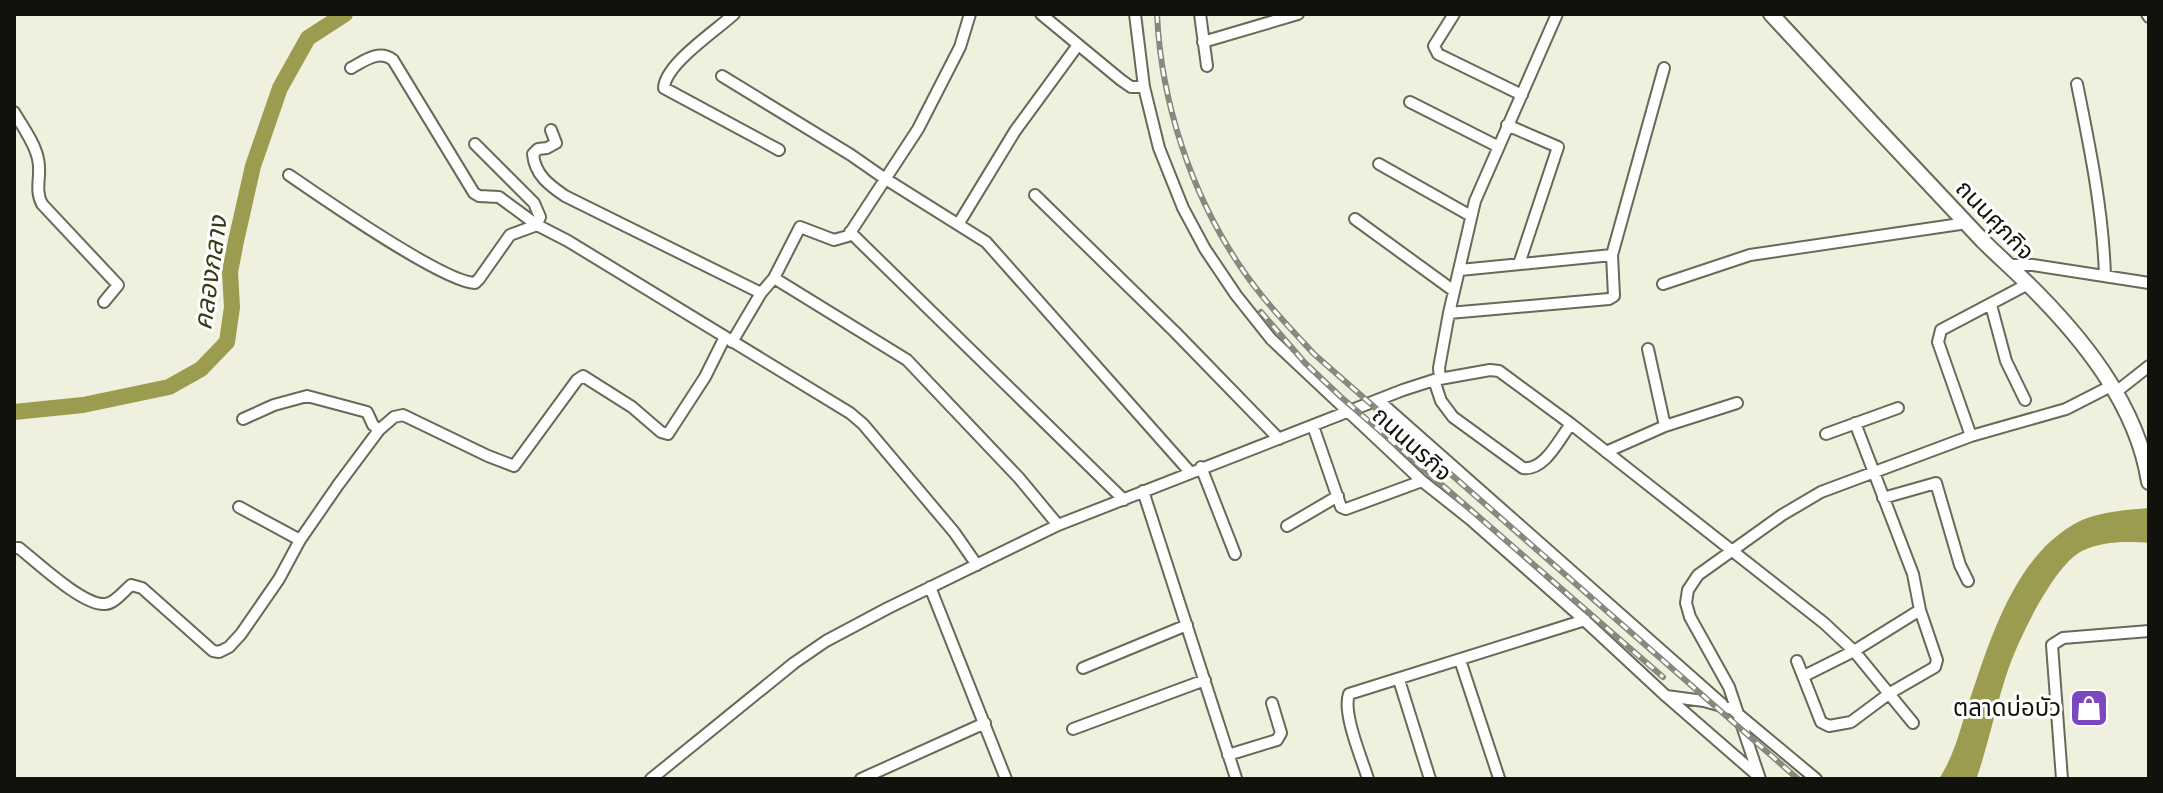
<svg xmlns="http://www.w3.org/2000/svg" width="2163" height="793" font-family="'Roboto Condensed','Noto Sans Thai',sans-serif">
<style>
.water{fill:#9b9c4f}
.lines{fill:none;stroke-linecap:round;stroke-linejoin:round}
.river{stroke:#9b9c4f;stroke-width:16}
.street-casing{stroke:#686958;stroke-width:14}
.secondary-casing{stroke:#686958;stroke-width:18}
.street{stroke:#fff;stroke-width:10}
.secondary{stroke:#fff;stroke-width:14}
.rail-casing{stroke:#88897c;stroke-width:6}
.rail{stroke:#fff;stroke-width:3;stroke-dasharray:9;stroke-linecap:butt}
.labels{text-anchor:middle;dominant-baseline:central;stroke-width:6;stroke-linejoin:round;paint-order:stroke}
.street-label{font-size:24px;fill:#12120c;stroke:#fff}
.poi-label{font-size:24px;fill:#12120c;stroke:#fff;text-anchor:end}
.water-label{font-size:26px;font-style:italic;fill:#393918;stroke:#fff}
</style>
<rect width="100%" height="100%" fill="#eff0dd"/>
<path class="water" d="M2149 508V543C2128 541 2101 541 2082 551 2054 565 2018 640 2008 670 1996 705 1989 742 1977 777L1939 779C1954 756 1960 730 1968 705 1989 643 2012 562 2071 526 2093 512 2124 510 2149 508Z"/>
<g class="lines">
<path class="river" d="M14 412 83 405 169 387 201 369 227 342 232 307 230 272 236 241 253 166 280 88 308 38 345 14"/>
<g class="street-casing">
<path id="street" d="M734 14C717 30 665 64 664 88L779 150
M1041 14 1121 80 1131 87H1144
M1135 14 1144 87 1159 148 1183 208 1205 249 1236 295 1271 339 1422 481 1470 519 1581 617 1666 696 1704 701 1732 709 1816 779
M1200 14 1207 66
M1454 14 1434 46 1438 54 1522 95
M2147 14 2149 17
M1203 42 1298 14
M351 68C364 61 379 49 393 60L474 193 479 196 499 197 537 225 540 217 534 203 475 144
M722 76 851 155 884 178 986 242 1190 472
M2077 84C2090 148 2103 211 2105 276
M1410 102 1497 146
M14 112C22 126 35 143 38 159 42 175 34 189 42 204L118 285 104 302
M1507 125 1558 147 1519 264
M551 130 556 143 547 148 538 149 533 154C535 175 549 185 565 196L761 293
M1379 164 1471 216
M289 175C321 197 443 282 475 283L479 279 510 235 537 225 568 241 850 413 863 424 954 532 977 565
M1035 195 1175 332 1279 439
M1355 219 1454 291
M959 223 1015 131 1078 45
M850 232 1124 500
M2008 265H2033L2149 283
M1460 270 1612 255
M774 278 907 360 1019 478 1058 525
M1663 284 1750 255 1967 223
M1991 305 2006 361 2025 400
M1449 313 1609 299 1614 296 1612 255 1664 68
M732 342 761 293 774 278 800 227 834 240 848 236 918 129 960 47 970 14
M1648 349 1665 426
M1440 379 1439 368 1449 313 1475 201 1557 14
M1434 380 1441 401 1453 417 1523 468C1545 471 1559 439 1571 424
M2116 392 2149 366
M1378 400 1722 704
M243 419 274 405 307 396 367 412 373 425 379 430 394 417 403 415 488 456 514 466 577 380 583 376 632 407 661 432 668 434 705 377 725 337
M1313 426 1341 507 1346 509 1422 481
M1826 434 1898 408
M1971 436 1938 342 1941 330 2028 284
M1606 452 1665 426 1737 403
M1201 467 1235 554
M1143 491 1236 778
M1883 498 1936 483 1960 565 1968 581
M239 507 300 540
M1287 526 1338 496
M14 548H19C37 562 83 606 105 604 114 604 124 591 131 585L142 588 213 651 219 652 229 647 241 634 279 579 300 540 338 485 379 430
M930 587 1006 779
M1460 660 1499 778
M1797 661 1821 722 1829 726 1851 722 1890 693 1935 667 1937 660 1920 610 1913 574 1855 423
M1083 668 1187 625
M1804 676 1854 651 1920 610
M1399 680 1430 779
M1666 696 1758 776
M1073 729 1205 680
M1228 755 1277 740 1281 733 1272 703
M651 779 794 663 826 641 888 608 1058 525 1403 390 1434 380 1490 370 1499 371 1571 424 1824 623 1854 651 1913 723
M861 779 985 723
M1368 779C1362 759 1342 713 1349 694L1585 620
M1760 779 1729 687 1690 617 1686 603 1688 590 1698 575 1782 515 1821 492 1971 436 2066 409 2111 386
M2062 779 2052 645 2063 638 2149 631"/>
</g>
<g class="secondary-casing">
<path id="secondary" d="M1771 14C1841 90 1912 166 1983 241 1997 255 2012 268 2027 283 2081 336 2137 404 2149 482"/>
</g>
<use href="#street" class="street"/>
<use href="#secondary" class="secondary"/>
<g class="rail-casing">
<path id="rail" d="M1157 14C1161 103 1192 196 1242 269 1263 300 1289 327 1314 354L1798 779
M1261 312 1305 363 1341 397 1663 677"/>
</g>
<use href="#rail" class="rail"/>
</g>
<defs>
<g id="shop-square" transform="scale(2)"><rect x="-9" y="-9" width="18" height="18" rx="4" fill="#7b48c0" stroke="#fff"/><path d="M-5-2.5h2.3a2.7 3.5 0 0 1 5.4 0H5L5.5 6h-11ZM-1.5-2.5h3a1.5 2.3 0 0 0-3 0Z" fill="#fff"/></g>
</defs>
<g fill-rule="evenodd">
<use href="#shop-square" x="2089" y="708"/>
</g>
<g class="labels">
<g class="street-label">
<text transform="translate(1995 220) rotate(46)">ถนนศุภกิจ</text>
<text transform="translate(1412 444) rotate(42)">ถนนนรกิจ</text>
</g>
<g class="poi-label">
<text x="2061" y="708">ตลาดบ่อบัว</text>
</g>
<g class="water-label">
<text transform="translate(210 273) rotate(-82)">คลองกลาง</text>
</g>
</g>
<rect width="2163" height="793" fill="none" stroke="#12120c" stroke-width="32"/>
</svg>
